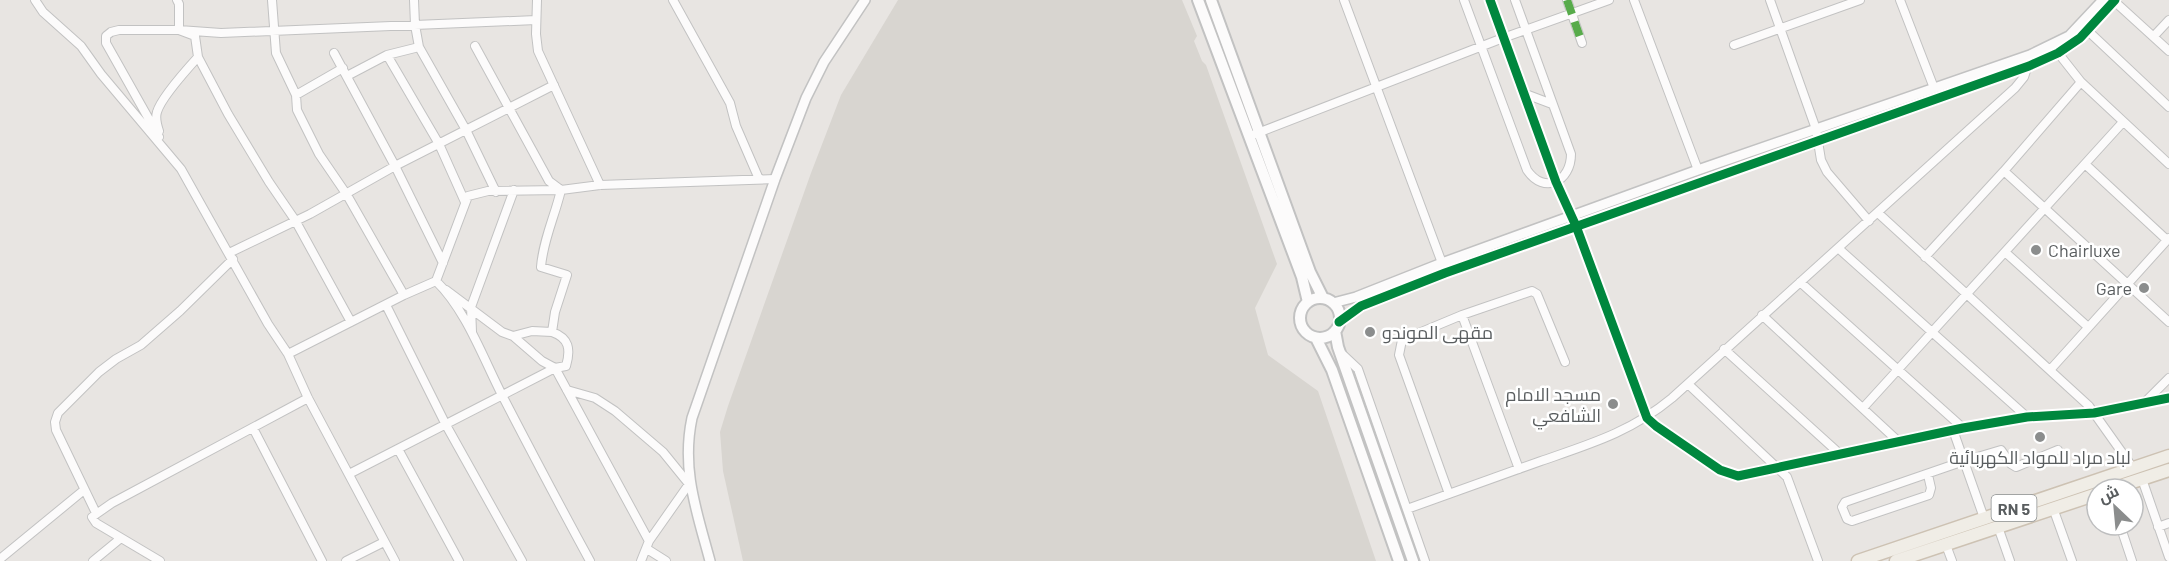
<svg xmlns="http://www.w3.org/2000/svg" width="2169" height="561" font-family="Barlow,Cairo,sans-serif">
<style>
.education{fill:#d8d5d0}
.lines{fill:none;stroke-linecap:round;stroke-linejoin:round}
.minor-casing{stroke:#c2c2c2;stroke-width:10}
.tertiary-casing{stroke:#c2c2c2;stroke-width:12}
.secondary-casing{stroke:#c2c2c2;stroke-width:14}
.primary-casing{stroke:#cdc2b3;stroke-width:15}
.minor{stroke:#fcfbfb;stroke-width:8}
.tertiary{stroke:#fcfbfb;stroke-width:9}
.secondary{stroke:#fcfbfb;stroke-width:10}
.primary{stroke:#f0ede6;stroke-width:12}
.quiet{stroke:#58ab4b;stroke-width:8;stroke-dasharray:15 8;stroke-linecap:butt}
.cycleway-casing{stroke:#fff;stroke-width:13}
.cycleway{stroke:#00873e;stroke-width:9}
.poi-dot{fill:#8b8d8d;stroke:#fff;stroke-width:2}
.labels{text-anchor:middle;dominant-baseline:central;stroke-width:5;stroke-linejoin:round;paint-order:stroke}
.shield{fill:#fff;stroke:#8b8e8f;stroke-width:1.5}
.shield-label{font-size:16px;font-weight:bold;fill:#595d5f}
.poi-label{font-size:18px;fill:#595d5f;stroke:#fff;text-anchor:start}
</style>
<rect width="100%" height="100%" fill="#e8e5e2"/>
<path class="education" d="M898 0H1182L1197 36 1194 41 1202 61 1206 65 1277 264 1255 308 1268 355 1318 391 1376 561H743L723 471 720 432 728 406 811 173 841 95Z"/>
<g class="lines">
<g class="minor-casing">
<path id="minor" d="M35 0 43 12 81 46 101 74 181 169 268 324 288 354 308 398 395 561
M177 0 179 4V30L195 36 198 57 228 114 269 182 295 220 351 322
M272 0 276 53 296 95 297 110 319 154 347 195 404 295
M414 0 415 25 419 47 466 130 496 192
M537 0 536 34 538 51 600 185
M673 0 730 103 736 126 759 179
M1344 0 1442 263
M1464 0 1527 170C1544 195 1571 182 1571 154L1515 0
M1490 0 1556 182 1576 226 1647 418 1656 426 1720 470 1738 476 1963 428 2027 417 2094 413 2169 398
M1567 0 1582 43
M1634 0 1698 170
M1770 0 1816 129 1821 160 1827 172 1869 221
M1900 0 1934 88
M2113 0 2169 51
M2087 30 2169 107
M2154 36 2169 20
M1734 45 1860 0
M475 46 549 181 561 190 600 185 775 179
M2055 49 2081 82 2169 164
M334 53 395 166 443 263
M387 55 439 144 465 202
M347 76 387 55 419 47
M1523 93 1552 104
M296 95 343 68
M159 131C157 125 155 118 157 112 161 98 188 68 198 57
M1255 134 1503 38 1609 0
M159 137 106 43V36L111 32 119 30H179L221 33 536 20
M2085 164 2167 240
M2004 171 2169 322
M1878 213 2089 406 2133 468
M1838 248 2027 417
M2005 252 2088 327
M229 253 310 214 395 166 554 85
M1925 257 2004 171 2081 82
M436 281 468 196 488 191 561 190C555 216 543 240 541 267L567 275 555 312 552 332C569 338 571 349 566 366L555 368 542 361 513 336 502 332 446 290
M1800 282 1963 428
M386 305 446 425 522 561
M1462 315 1519 469
M1762 315 1899 442
M472 332 471 307 514 190
M513 336 532 331 552 332
M1724 349 1841 455
M1341 353 1358 369 1425 561
M288 354 404 295 436 281C466 310 483 358 502 395 531 451 560 506 590 561
M2050 370 2169 238
M1688 384 1787 477 1818 561
M567 390 595 398 615 411 663 452 689 484 649 541 641 561
M2145 402 2169 378
M1863 408 2123 122
M253 428 322 561
M1953 430 1984 518
M398 449 459 561
M349 474 555 368 649 541
M1928 475 1931 488 1929 495 1852 521 1847 519 1842 507 1845 502 1964 461 2001 450 2011 464 2016 467 2058 450
M2142 479 2169 557
M1449 494 1399 355 1402 340 1462 315 1532 291 1537 294 1565 362
M2053 508 2072 561
M1407 509C1451 493 1496 477 1541 461 1590 444 1631 432 1672 398L2015 88 2024 77 2029 62
M96 513 56 430 55 422 58 413 99 372 116 359 141 345 180 311 233 259
M2120 525 2132 561
M1998 527 2010 561
M2158 527 2169 523
M1946 545 1952 561
M647 549 666 561
M0 559 84 490
M93 561 121 538
M160 561 96 523 92 517 112 503 308 398
M346 561 384 542"/>
</g>
<g class="tertiary-casing">
<path id="tertiary" d="M1333 303 1356 297 1442 263 1698 170 2030 55 2069 36 2103 0
M1339 322 1361 306 1445 273 2029 66 2058 53 2080 38 2115 0
M710 561C697 512 681 470 692 418L775 179 806 98 824 62 865 0"/>
</g>
<g class="secondary-casing">
<path id="secondary" d="M1198 0 1302 277 1308 302
M1211 0 1310 272 1323 298
M1300 318a20 20 0 1 1 40 0a20 20 0 1 1-40 0Z
M1335 331 1338 347 1413 561
M1316 338 1332 370 1399 561"/>
</g>
<g class="primary-casing">
<path id="primary" d="M2111 489 2169 470
M1858 561 2169 456
M1896 561 2097 494"/>
</g>
<use href="#minor" class="minor"/>
<use href="#tertiary" class="tertiary"/>
<use href="#secondary" class="secondary"/>
<use href="#primary" class="primary"/>
<path class="quiet" d="M1567 0 1582 43"/>
<g class="cycleway-casing">
<path id="cycleway" d="M1490 0 1556 182 1576 226 1647 418 1656 426 1720 470 1738 476 1963 428 2027 417 2094 413 2169 398
M1339 322 1361 306 1445 273 2029 66 2058 53 2080 38 2115 0"/>
</g>
<use href="#cycleway" class="cycleway"/>
</g>
<g class="poi-dot">
<circle cx="2036" cy="250" r="6"/>
<circle cx="2144" cy="288" r="6"/>
<circle cx="1370" cy="332" r="6"/>
<circle cx="1613" cy="404" r="6"/>
<circle cx="2040" cy="437" r="6"/>
</g>
<g class="labels">
<rect class="shield" x="1991.5" y="495" width="45" height="26" rx="4.5"/>
<g class="shield-label">
<text x="2014" y="508">RN 5</text>
</g>
<g class="poi-label">
<text x="2048" y="250">Chairluxe</text>
<text x="2132" y="288" text-anchor="end">Gare</text>
<text x="1382" y="332">مقهى الموندو</text>
<text x="1601" y="394" text-anchor="end">مسجد الامام<tspan x="1601" dy="21">الشافعي</tspan></text>
<text x="2040" y="457" text-anchor="middle">لباد مراد للمواد الكهربائية</text>
</g>
</g>
<g transform="translate(2115 507) rotate(334)"><circle r="28" fill="#ffffff" stroke="#bdbebf" stroke-width="1.5"/>
<path d="M0-4.5L10 22L0 15L-10 22Z" fill="#8b8d8d"/>
<text y="-9" font-size="16" font-weight="bold" text-anchor="middle" fill="#595d5f">ش</text>
</g>
</svg>
